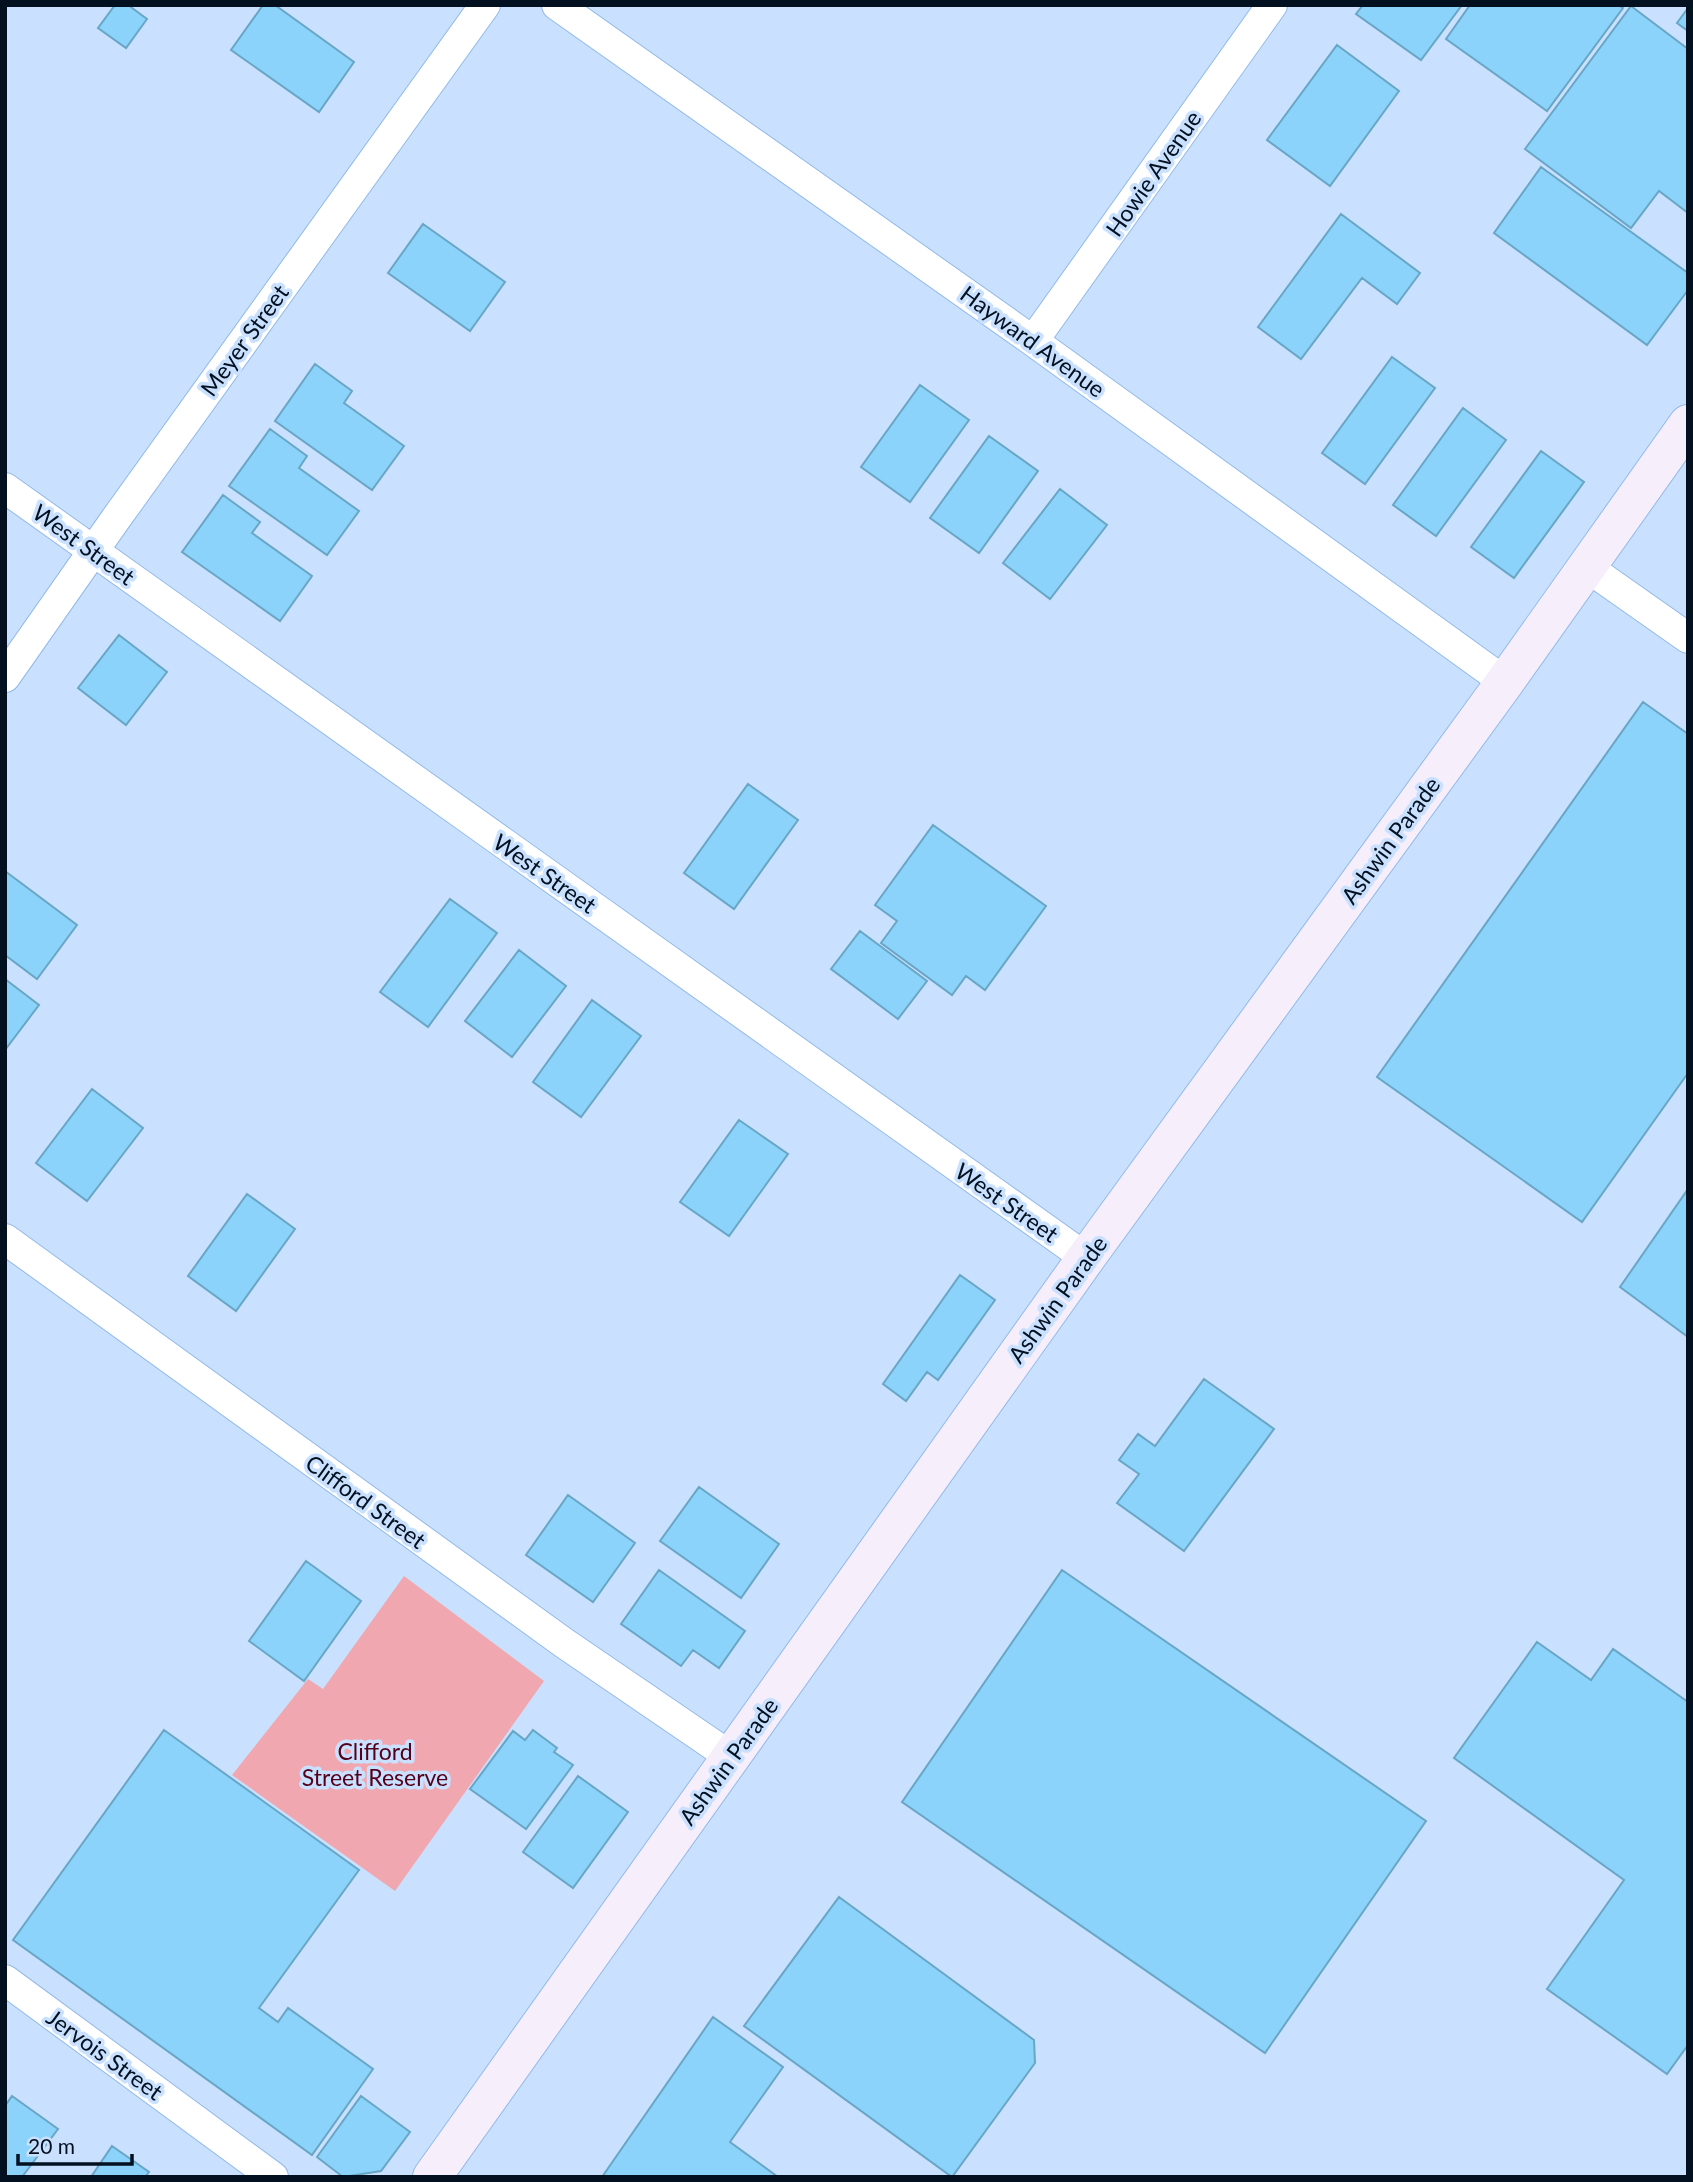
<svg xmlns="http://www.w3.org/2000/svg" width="1693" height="2182" font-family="Lato,sans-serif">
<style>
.green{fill:#f1a7af}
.building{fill:#8bd3fa;stroke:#69a6c6;stroke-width:2}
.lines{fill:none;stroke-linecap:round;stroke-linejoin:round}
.street-casing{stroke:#92bae8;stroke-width:32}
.secondary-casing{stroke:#92bae8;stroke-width:40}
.street{stroke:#fff;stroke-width:30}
.secondary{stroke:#f7eefc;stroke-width:38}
.labels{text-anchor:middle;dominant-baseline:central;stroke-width:7;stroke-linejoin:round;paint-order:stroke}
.street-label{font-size:23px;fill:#031020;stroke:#c9e1fe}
.park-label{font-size:23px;fill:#55011b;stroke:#c9e1fe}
</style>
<rect width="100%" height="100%" fill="#c9e1fe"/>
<path class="green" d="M404 1576 544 1681 395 1891 232 1775 308 1679 323 1689Z"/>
<path class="building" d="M115 5H128L147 19 126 48 98 28Z
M263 5H275L354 62 319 112 231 50Z
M1363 5H1462L1421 60 1356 14Z
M1470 5H1618L1623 8 1547 111 1446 39Z
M1631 6 1688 49V213L1659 191 1631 228 1525 149Z
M1688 8V31L1677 23Z
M1337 45 1399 91 1330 186 1267 140Z
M1541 167 1688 273V290L1647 345 1494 233Z
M1341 214 1420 273 1397 304 1362 278 1301 359 1258 327Z
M423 224 505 282 470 331 388 273Z
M1392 357 1435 388 1365 484 1322 453Z
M315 364 352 391 344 403 404 446 372 490 275 421Z
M920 385 969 420 910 502 861 467Z
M1463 408 1506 440 1436 536 1393 505Z
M270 429 307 456 299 468 359 511 327 555 229 486Z
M989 436 1038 471 979 553 930 518Z
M1541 451 1584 482 1514 578 1471 547Z
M1060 489 1107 525 1050 599 1003 563Z
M223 495 260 522 252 533 312 576 280 621 182 552Z
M119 635 167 672 126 725 78 688Z
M1643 702 1688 734V1073L1582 1222 1377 1077Z
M748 784 798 820 734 909 684 873Z
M933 825 1046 906 985 990 966 976 952 995 881 943 897 921 875 905Z
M5 871 77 925 37 979 5 955Z
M450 899 497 933 428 1027 380 992Z
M860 931 927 981 898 1019 831 969Z
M519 950 566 986 512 1057 465 1021Z
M5 979 39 1005 5 1050Z
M592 1000 641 1036 581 1117 533 1082Z
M92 1089 143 1128 87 1201 36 1163Z
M739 1120 788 1154 729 1236 680 1202Z
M1688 1189V1337L1620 1287Z
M247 1194 295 1229 236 1311 188 1276Z
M960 1275 995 1300 938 1380 927 1372 906 1401 883 1384Z
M1204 1379 1274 1429 1184 1551 1117 1503 1139 1474 1119 1460 1138 1434 1155 1446Z
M699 1487 779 1544 741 1598 660 1541Z
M568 1495 635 1543 593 1602 526 1555Z
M306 1561 361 1601 304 1681 249 1641Z
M659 1570 745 1631 719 1668 693 1650 681 1666 621 1624Z
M1062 1570 1426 1821 1265 2053 902 1802Z
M1537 1642 1591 1680 1613 1649 1688 1702V2045L1667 2074 1547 1989 1624 1880 1454 1758Z
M164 1730 359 1870 259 2008 278 2022 288 2008 373 2069 312 2155 13 1940Z
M533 1730 557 1748 554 1752 573 1765 526 1829 470 1789 513 1731 525 1740Z
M578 1776 628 1812 573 1888 523 1852Z
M839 1897 1034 2040 1035 2063 952 2177 744 2026Z
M713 2017 783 2067 730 2142 778 2177H602Z
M12 2096 58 2129 22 2177H5V2106Z
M361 2096 410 2132 381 2171 343 2177 317 2157Z
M112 2146 149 2172 145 2177H91Z"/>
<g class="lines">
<g class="street-casing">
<path id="street" d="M557 5 1033 341 1505 682
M1033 341 1272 5
M5 488 1086 1258
M1587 567 1688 638
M5 677 115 520 485 5
M5 1239 564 1643 731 1757
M5 1980 273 2177"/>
</g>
<g class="secondary-casing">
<path id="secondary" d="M432 2177 1086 1258 1505 682 1688 424"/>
</g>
<use href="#street" class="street"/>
<use href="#secondary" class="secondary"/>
</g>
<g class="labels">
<g class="street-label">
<text transform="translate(1153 173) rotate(-55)">Howie Avenue</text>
<text transform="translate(244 340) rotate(-54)">Meyer Street</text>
<text transform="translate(1033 341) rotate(36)">Hayward Avenue</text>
<text transform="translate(84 544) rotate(36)">West Street</text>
<text transform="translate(1390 840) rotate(-54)">Ashwin Parade</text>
<text transform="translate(545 873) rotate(35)">West Street</text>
<text transform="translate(1007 1202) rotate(35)">West Street</text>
<text transform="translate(1057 1299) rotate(-54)">Ashwin Parade</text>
<text transform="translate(366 1501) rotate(36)">Clifford Street</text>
<text transform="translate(728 1761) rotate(-54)">Ashwin Parade</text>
<text transform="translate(105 2054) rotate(36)">Jervois Street</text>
</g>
<g class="park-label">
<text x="375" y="1751">Clifford<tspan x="375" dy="26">Street Reserve</tspan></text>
</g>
</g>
<rect width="1693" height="2182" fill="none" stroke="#031020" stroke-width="14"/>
<path d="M18 2154v10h114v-10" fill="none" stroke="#031020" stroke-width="3.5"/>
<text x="28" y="2154" font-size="21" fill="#031020" stroke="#c9e1fe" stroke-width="5" paint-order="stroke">20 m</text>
</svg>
